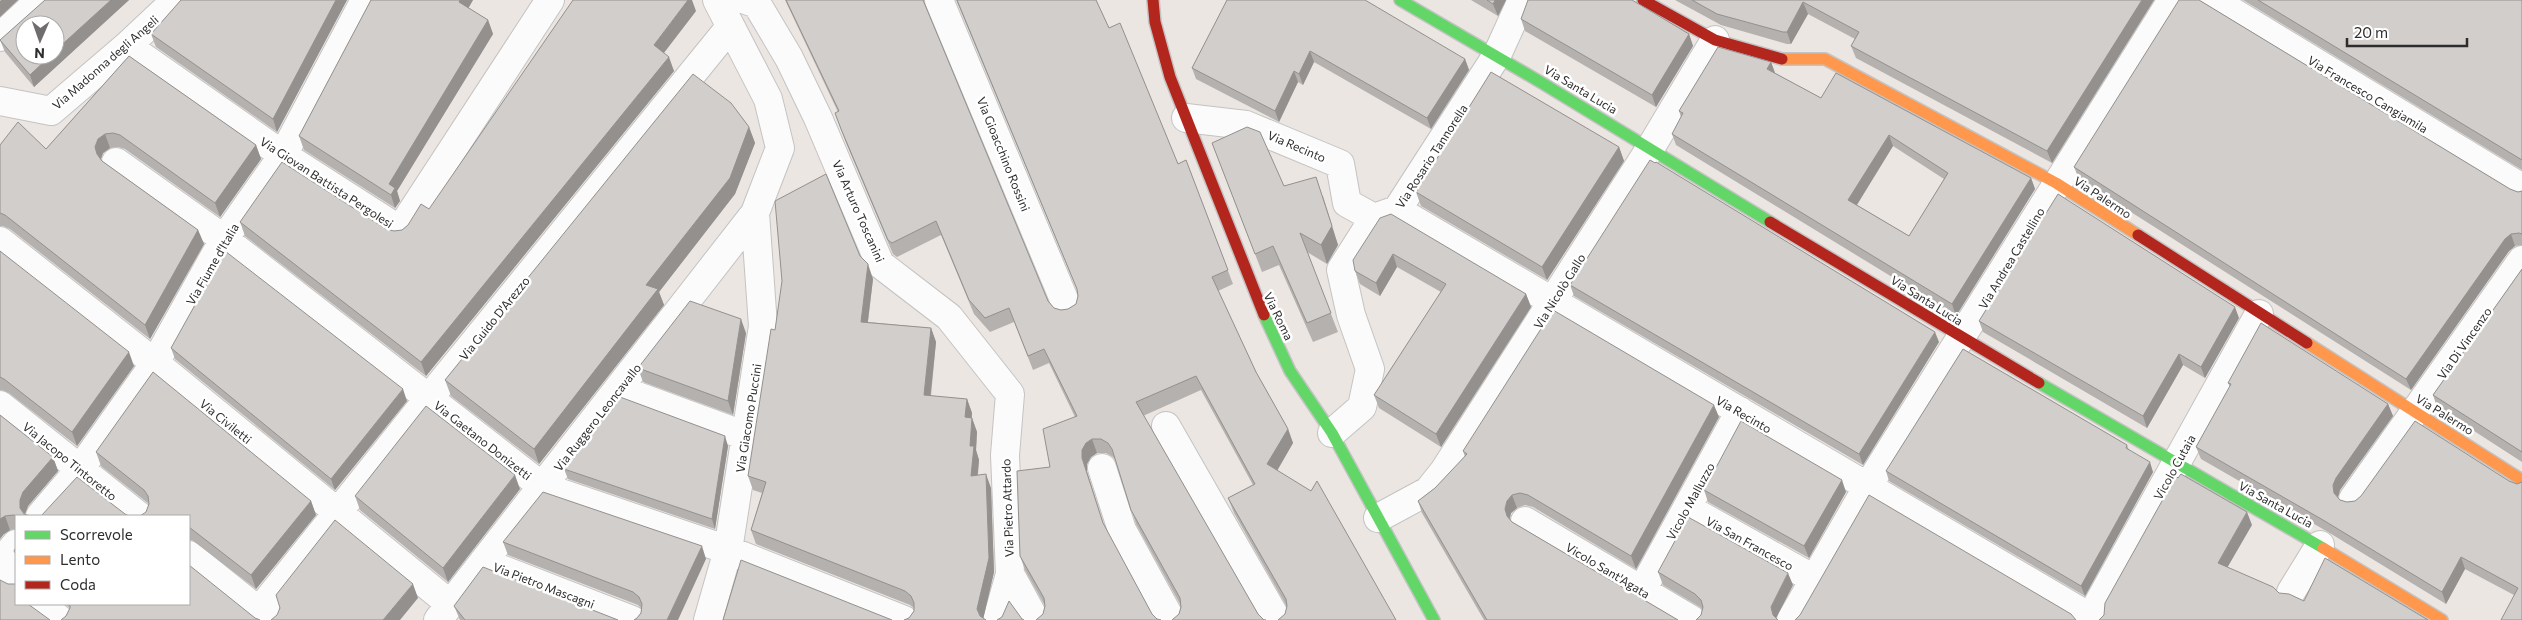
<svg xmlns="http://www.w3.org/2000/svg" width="2522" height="620" font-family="Commissioner,sans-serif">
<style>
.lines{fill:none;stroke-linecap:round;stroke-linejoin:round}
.street-casing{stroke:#c4c3c3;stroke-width:30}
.fast-casing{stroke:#c4c3c3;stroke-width:14}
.slow-casing{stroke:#c4c3c3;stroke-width:14}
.jam-casing{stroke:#c4c3c3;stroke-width:14}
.street{stroke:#fcfbfb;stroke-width:28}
.fast{stroke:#63d668;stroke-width:11}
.slow{stroke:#ff974d;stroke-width:11}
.jam{stroke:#b3261e;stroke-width:11}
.wall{fill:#b5b1af;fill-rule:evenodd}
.shaded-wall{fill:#93908e}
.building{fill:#d2cecb;stroke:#93908e;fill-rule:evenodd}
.labels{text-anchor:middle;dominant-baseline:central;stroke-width:5;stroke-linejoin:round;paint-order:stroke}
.street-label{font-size:12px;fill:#2d2d2d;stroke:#fff}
</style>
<rect width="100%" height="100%" fill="#ebe6e2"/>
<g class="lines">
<g class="street-casing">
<path id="street" d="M746 0 757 4 789 58 818 118 880 264 949 317 1010 394 1005 455 1010 574 997 620
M939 0 1068 309
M2213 0 2522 188
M0 37 40 0
M127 46 283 155 400 230 550 0
M0 101 51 111 127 46 176 0
M1186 118 1246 125 1340 164 1347 203 1374 218
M116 162 224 239 543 487 728 550 904 620
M1397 210 2095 620
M0 241 155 363 450 604
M618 389 746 436
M0 405 139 516
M1166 426 1277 620
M1332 433 1362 407 1370 369 1351 315 1341 270 1374 218 1397 210 1497 55 1522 0
M1102 468 1122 530 1171 620
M2353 499 2522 260
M1687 508 1814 579
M40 516 80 469 155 363 224 239 283 155 365 0
M1378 518 1428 491 1444 471 1651 147 1715 40
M1525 521 1692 620
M189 555 270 620
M483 562 632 620
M0 563 16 544
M0 570 16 583
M1010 574 1035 620
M1642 590 1740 411
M2291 592 2320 545
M41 604 60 620
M259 611 429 398 730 27
M438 620 755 213 780 148 768 99 717 0
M708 620 728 550 763 326 755 213
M1791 620 1868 486 2172 0
M2089 620 2259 314"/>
</g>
<g class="fast-casing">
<path id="fast" d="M1400 0 1542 83 1770 222
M1264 315 1290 371 1332 433 1434 620
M2039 383 2323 548"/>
</g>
<g class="slow-casing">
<path id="slow" d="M1782 59H1825L2056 183 2138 235
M2307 343 2522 480
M2323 548 2442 620"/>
</g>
<g class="jam-casing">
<path id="jam" d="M1153 0 1155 22 1170 77 1264 315
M1643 0 1715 40 1782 59
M1770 222 2039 383
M2138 235 2307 343"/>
</g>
<use href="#street" class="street"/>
<use href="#fast" class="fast"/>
<use href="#slow" class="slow"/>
<use href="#jam" class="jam"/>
</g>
<path class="wall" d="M45 0H129L34 87 5 52 0 40Z
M181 0H347L277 132 156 47 151 34Z
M371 0H473L468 8 488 20 493 34 397 191 400 201 395 208 304 150 299 136Z
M785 0H924V3L1048 301 1054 308 1061 310 1068 309 1076 304 1078 296V292L956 0H1096L1109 28 1178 164 1186 160 1233 284 1218 291 1256 372 1288 429 1293 443 1277 470 1396 620H1279L1285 614 1287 607 1234 513 1228 498 1253 485 1201 390 1143 416 1258 614 1173 620 1179 614 1181 606 1136 524 1116 461 1113 457 1106 453H1097L1091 457 1087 464V472L1104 526 1152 614 1037 620 1043 614 1045 606 1025 570 1020 556 1050 467 1075 417 1049 363 1033 370 1014 322 990 332 974 314 941 235 897 257 893 254 846 143 835 113 838 112Z
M1227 0 1465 59 1469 70 1431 129 1314 62 1303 85 1298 82 1279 122 1196 79 1192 68Z
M1471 0H1506L1498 16Z
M1675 0H2154L2052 163 1856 58 1851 46 1855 39 1808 14 1791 44H1787L1721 25Z
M2243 0H2522V170Z
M2201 1 2510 189 2518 192 2522 191V245L2515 246 2509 251 2411 390 2079 179 2074 167Z
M696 11 664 53 674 71 426 376 245 236 240 222 386 229 394 231 402 230Z
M1521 19 1689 34 1693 46 1656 107 1525 31Z
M129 56 256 145 261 159 220 217 125 149 118 147 110 148 103 153 101 160 102 161 198 230 204 244 150 339 10 229 3 226H0V145L46 149Z
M1771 62 1775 73 1821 98 2031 178 2035 189 1956 316 1676 145 1672 134 1681 117 1679 111ZM1893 146 1944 179 1909 236 1857 205Z
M749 127 755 143 735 194 659 292 664 305 539 464 451 396 445 380Z
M1619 147 1624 161 1547 280 1421 206 1416 192Z
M1219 161 1284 186 1323 196 1338 245 1327 264 1307 252 1338 332 1313 342 1279 265 1262 272Z
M1380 218 1526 294 1531 307 1441 447 1379 408 1374 395 1441 292 1397 267 1380 296 1360 284 1355 271Z
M0 251 134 366 77 446 9 393 2 390H0Z
M860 256 873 279 868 322 931 328 936 342 931 396 967 399 972 413V418L977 432 976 450 979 460 978 475 991 488 994 572 983 618H909L914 611V608L910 605 756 544 751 530 762 493 753 490 748 476 775 330Z
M2522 269V462L2437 407 2433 395Z
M1570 285 1939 342 1863 465 1574 296Z
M2239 318 2205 378 2183 365 2147 428 1983 332 1979 321Z
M746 333 733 415 643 382 638 368Z
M171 348 407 401 335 490 175 359Z
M2228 383 2388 404 2393 416 2340 490 2338 497 2340 500 2347 502 2509 481 2517 484 2522 620 2514 595 2465 569 2446 604 2328 532 2201 459 2196 447 2230 387Z
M0 415 53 457 58 471 28 506 25 514 16 516V529L10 530 4 534Z
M1719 417 1636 569 1533 507 1525 505 1517 508 1511 513 1510 519 1512 522 1678 620H1484L1422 513 1418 501 1435 488 1465 457 1463 451Z
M2127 445 2129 450 2153 472 2085 596 1889 481 1886 471Z
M728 446 715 529 568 479 564 469Z
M96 452 311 501 316 515 256 589 192 540H189V516L146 512 149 504 101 466Z
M520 489 448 582 360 510 355 496Z
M1704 490 1846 492 1809 558 1708 502Z
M503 542 706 559 637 618 641 613 642 609 638 605 508 555Z
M1658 572 1793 585 1776 618 1701 615 1702 609 1700 607 1663 585Z
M65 604H189L255 618 66 616 70 608Z
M454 606 618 620H460Z"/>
<path class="shaded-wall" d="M1 0H18L0 17V1Z
M111 0H129L34 87 30 75 51 55H55V51Z
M336 0H347L277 132 273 119Z
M460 0H473L464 16 459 2Z
M688 0H692L696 11 659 59 654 45Z
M1495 0H1506L1498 16 1493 4Z
M2142 0H2154L2052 163 2047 151Z
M1803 2 1808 14 1791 44 1787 32Z
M488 20 493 34 397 191 400 201 395 208 391 195 389 184Z
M1689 34 1693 46 1656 107 1652 95Z
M1310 51 1314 62 1303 85 1299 74Z
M669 57 674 71 426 376 421 362Z
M1465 59 1469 70 1431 129 1427 118Z
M1771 62 1775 73 1767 69Z
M1294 71 1298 82 1279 122 1275 111Z
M749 127 755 143 735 194 659 292 664 305 539 464 534 449 646 285Z
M105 134 110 148 103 153 100 161 97 154 95 147 98 139Z
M1889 135 1893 146 1853 211 1848 200Z
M256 145 261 159 220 217 215 203Z
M1619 147 1624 161 1547 280 1542 267Z
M1316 177 1338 245 1327 264 1321 245Z
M2031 178 2035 189 1956 316 1952 304Z
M198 230 204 244 150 339 145 325Z
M2511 234 2515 246 2509 251 2411 390 2406 379 2505 239Z
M1393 254 1397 267 1380 296 1376 283Z
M868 264 873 279 866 336 861 322Z
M1526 294 1531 307 1441 447 1436 434Z
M2235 307 2239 318 2205 378 2201 367Z
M741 319 746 333 733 415 728 401Z
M931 328 936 342 929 409 924 395Z
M1935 332 1939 342 1863 465 1859 454Z
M129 352 134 366 77 446 72 432Z
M2179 354 2183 365 2147 428 2143 416Z
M403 389 407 401 335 490 331 479Z
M967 399 972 413 970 431 965 417Z
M2388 404 2393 416 2340 490 2338 497 2334 493 2333 485 2336 478Z
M1714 405 1719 417 1636 569 1631 556Z
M972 418 977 432 976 450 979 460 976 490 971 476 970 446Z
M1288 429 1293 443 1273 478 1267 464Z
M725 436 728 446 715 529 712 519Z
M1092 439 1097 453 1091 457 1087 464V472L1108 537 1082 458V450L1086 443Z
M53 457 58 471 28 506 25 514 20 508V500L23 492Z
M2150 462 2153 472 2085 596 2081 586Z
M986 474 991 488 994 572 983 620 977 609Z
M515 475 520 489 448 582 443 568Z
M1842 480 1846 492 1809 558 1804 546Z
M1512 495 1517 508 1511 513 1509 521 1507 516 1505 509 1507 501Z
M311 501 316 515 256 589 251 575Z
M2247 512 2252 525 2223 575 2218 563Z
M5 516 10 530 4 534 0 539V519Z
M702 546 706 559 678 620H667Z
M2461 557 2465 569 2446 604 2442 592Z
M1788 573 1793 585 1775 620 1771 607Z
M413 584 418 598 400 620H383Z"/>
<path class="building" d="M45 0H111L55 51V25H25V55H51L30 75 0 40Z
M181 0H336L273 119 151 34Z
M371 0H460L459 2 488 20 389 184 395 188 391 195 299 136Z
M573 0H688L654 45 669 57 421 362 240 222 282 162 386 229 394 231 402 230 408 225 421 204 429 209Z
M786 0H923L1048 301 1054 308 1061 310 1068 309 1076 304 1078 296 1077 289 957 0H1096L1109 28 1120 23 1178 164 1186 160 1228 270 1212 277 1256 372 1288 429 1267 464 1311 491 1317 481 1396 620H1278L1285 614 1287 606 1286 599 1228 498 1255 484 1196 376 1136 402 1258 614 1264 620H1266H1172L1179 614 1181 607 1180 598 1131 510 1112 449 1108 443 1101 439H1092L1086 443 1082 450V458L1103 523 1152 614 1157 619 1161 620H1036L1043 614 1045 606 1044 598 1020 556 1017 471 1050 467 1043 429 1077 416 1044 349 1028 356 1009 308 985 318 969 300 936 221 892 243 888 240 841 129 835 113 839 111Z
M1227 0H1365L1465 59 1427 118 1310 51 1299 74 1294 71 1275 111 1192 68Z
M1487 0H1495L1493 4Z
M1528 0H1632L1689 34 1652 95 1521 19Z
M1692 0H2142L2047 151 1851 46 1859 32 1803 2 1787 32H1783L1717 14Z
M2179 0H2199L2510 189 2518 192 2522 191V234L2519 233 2511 234 2505 239 2406 379 2074 167Z
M2258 0H2522V160Z
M1718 47 1771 62 1767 69 1821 98 1836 73 2031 178 1952 304 1672 134 1683 113 1679 111ZM1889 135 1948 173 1909 236 1848 200Z
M129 56 256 145 215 203 120 135 113 133 105 134 98 139 95 147 97 154 102 161 198 230 145 325 5 215 0 213V145L18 122 46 149Z
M1491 72 1619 147 1542 267 1416 192Z
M693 74 731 103 749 127 730 178 646 285 658 289 534 449 445 380Z
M1247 127 1260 132 1284 186 1316 177 1332 226 1321 245 1300 233 1331 313 1307 323 1273 246 1255 254 1212 143Z
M1650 160 1655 163 1656 162 1935 332 1859 454 1570 285Z
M826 174 860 256 868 264 861 322 931 328 924 395 967 399 965 417 972 418 970 446H974L971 476 986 474 989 558 977 609 980 616 986 620H904L909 618 914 611V603L911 596 905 591 751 530 766 482 748 476 771 329 775 330 782 281 775 201Z
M2058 194 2235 307 2201 367 2179 354 2143 416 1979 321Z
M1391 214 1526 294 1436 434 1374 395 1446 284 1393 254 1376 283 1355 271 1353 260 1380 218Z
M0 251 129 352 72 432 4 379 0 377Z
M225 251 403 389 331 479 171 348Z
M2522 269V452L2433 395Z
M690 301 741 319 728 401 638 368Z
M1553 310 1714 405 1631 556 1528 495 1520 493 1512 495 1507 501 1505 509 1507 516 1512 522 1678 620H1487L1418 501 1435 488 1467 454 1463 451Z
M2261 323 2388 404 2336 478 2333 485 2334 493 2340 500 2347 502 2355 501 2361 496 2415 421 2509 481 2517 484 2522 482V620H2501L2518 588 2461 557 2442 592 2323 520 2196 447 2231 384 2228 383Z
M1963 349 2127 445 2126 448 2150 462 2081 586 1886 471Z
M153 372 311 501 251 575 189 527V516H140L146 512 149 504 148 496 144 490 96 452Z
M620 397 725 436 712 519 564 469Z
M426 406 515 475 443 568 355 496Z
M0 415 53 457 23 492 20 500V508L24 514 30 516H17L13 515 5 516 0 519Z
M1741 421 1842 480 1804 546 1704 490Z
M2181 474 2247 512 2218 563 2273 587 2279 593 2289 594 2304 601 2325 558 2428 620H2099L2104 615 2105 603 2176 476 2178 478Z
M77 477 125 514 129 516H41Z
M543 492 702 546 667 620H634L637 618 641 613 642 604 639 597 633 592 503 542Z
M1869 495 2071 614 2076 620H1795L1800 615Z
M1688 517 1788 573 1771 607 1773 615 1778 620H1696L1701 615 1703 607 1701 600 1695 594 1658 572Z
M335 520 413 584 383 620H271L277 615 280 608 276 595Z
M16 547V554L14 551Z
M741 560 892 620H723Z
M189 565 255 618 260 620H61L66 616 70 608V604H189Z
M483 567 618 620H465L454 606Z
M0 580 8 584H16V604H28L50 620H0Z
M1009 601 1022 619 1024 620H997L1002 617Z"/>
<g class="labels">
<g class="street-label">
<text transform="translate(105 62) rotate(-41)">Via Madonna degli Angeli</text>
<text transform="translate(1581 89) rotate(31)">Via Santa Lucia</text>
<text transform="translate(2368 94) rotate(31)">Via Francesco Cangiamila</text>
<text transform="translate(1297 146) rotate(23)">Via Recinto</text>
<text transform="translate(1004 154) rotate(68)">Via Gioacchino Rossini</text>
<text transform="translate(1431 156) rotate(-57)">Via Rosario Tannorella</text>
<text transform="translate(327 182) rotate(33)">Via Giovan Battista Pergolesi</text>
<text transform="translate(2103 197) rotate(33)">Via Palermo</text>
<text transform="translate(859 211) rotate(66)">Via Arturo Toscanini</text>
<text transform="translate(2011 258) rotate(-59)">Via Andrea Castellino</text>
<text transform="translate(212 264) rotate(-60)">Via Fiume d'Italia</text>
<text transform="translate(1559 291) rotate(-58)">Via Nicolò Gallo</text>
<text transform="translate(1927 300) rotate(32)">Via Santa Lucia</text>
<text transform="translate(1279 316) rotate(64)">Via Roma</text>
<text transform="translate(494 318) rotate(-51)">Via Guido D'Arezzo</text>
<text transform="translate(2464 343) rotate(-55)">Via Di Vincenzo</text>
<text transform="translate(1744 414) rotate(30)">Via Recinto</text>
<text transform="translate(2445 414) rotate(32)">Via Palermo</text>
<text transform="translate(597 417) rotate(-52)">Via Ruggero Leoncavallo</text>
<text transform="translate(748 418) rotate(-81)">Via Giacomo Puccini</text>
<text transform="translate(226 421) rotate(39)">Via Civiletti</text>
<text transform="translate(483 440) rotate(38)">Via Gaetano Donizetti</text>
<text transform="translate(70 461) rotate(39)">Via Jacopo Tintoretto</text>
<text transform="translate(2174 467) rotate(-61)">Vicolo Cutaia</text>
<text transform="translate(1690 501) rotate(-61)">Vicolo Malluzzo</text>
<text transform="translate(2276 504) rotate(29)">Via Santa Lucia</text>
<text transform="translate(1007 508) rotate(-92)">Via Pietro Attardo</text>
<text transform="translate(1750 543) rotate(29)">Via San Francesco</text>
<text transform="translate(1608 570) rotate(31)">Vicolo Sant'Agata</text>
<text transform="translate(544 585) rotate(21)">Via Pietro Mascagni</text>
</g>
</g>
<rect x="15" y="515" width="175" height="90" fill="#ffffff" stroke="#ababab"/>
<rect x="25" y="531" width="25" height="8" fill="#63d668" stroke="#ababab"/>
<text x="60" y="540" font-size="15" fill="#2d2d2d">Scorrevole</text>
<rect x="25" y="556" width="25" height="8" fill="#ff974d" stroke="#ababab"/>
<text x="60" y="565" font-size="15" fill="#2d2d2d">Lento</text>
<rect x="25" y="581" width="25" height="8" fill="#b3261e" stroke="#ababab"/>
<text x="60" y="590" font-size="15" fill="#2d2d2d">Coda</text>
<g transform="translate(40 40) rotate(182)"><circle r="24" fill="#ffffff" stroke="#ababab"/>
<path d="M0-4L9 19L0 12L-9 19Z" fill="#706e6c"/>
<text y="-8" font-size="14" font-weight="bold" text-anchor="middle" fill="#2d2d2d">N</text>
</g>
<path d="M2347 38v8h120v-8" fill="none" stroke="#2d2d2d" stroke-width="2.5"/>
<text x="2354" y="38" font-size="15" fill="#2d2d2d" stroke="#ffffff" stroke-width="4" paint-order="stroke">20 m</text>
</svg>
